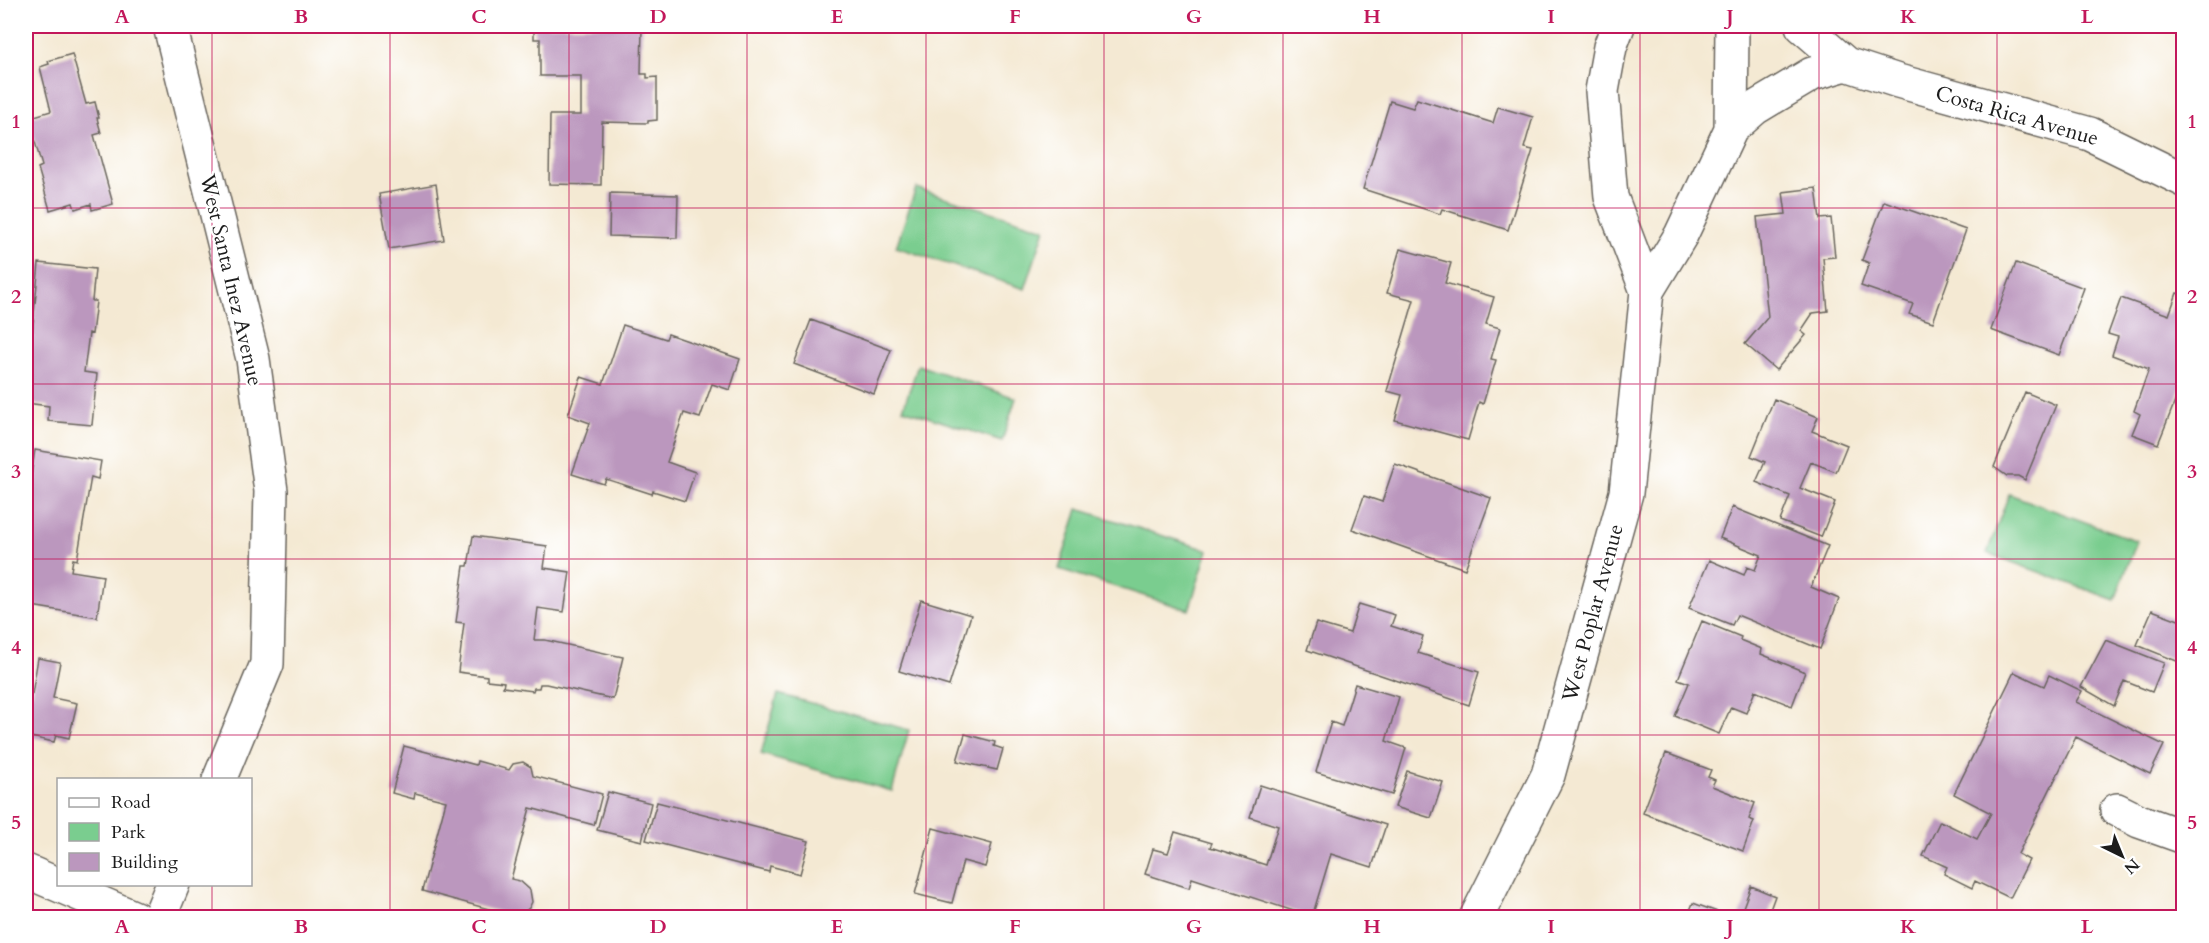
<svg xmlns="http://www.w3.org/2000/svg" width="2209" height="943" font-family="Cardo,serif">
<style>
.green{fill:#7acd8f;stroke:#4b7456;stroke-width:1.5}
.building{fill:#bb97be}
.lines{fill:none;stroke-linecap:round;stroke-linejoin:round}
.minor-casing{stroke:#68645c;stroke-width:36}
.minor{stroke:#fff;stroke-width:33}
.grid{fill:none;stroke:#c2185b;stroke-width:1.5;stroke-opacity:0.55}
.labels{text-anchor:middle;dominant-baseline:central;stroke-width:4.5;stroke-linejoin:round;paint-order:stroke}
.street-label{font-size:21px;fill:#1c1c1c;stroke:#fff}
.neatline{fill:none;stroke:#c2185b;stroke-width:2}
.grid-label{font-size:20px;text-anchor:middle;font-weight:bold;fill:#c2185b}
</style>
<rect width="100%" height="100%" fill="#fff"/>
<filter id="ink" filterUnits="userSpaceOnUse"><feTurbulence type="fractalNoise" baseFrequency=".0167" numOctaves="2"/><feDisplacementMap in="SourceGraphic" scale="12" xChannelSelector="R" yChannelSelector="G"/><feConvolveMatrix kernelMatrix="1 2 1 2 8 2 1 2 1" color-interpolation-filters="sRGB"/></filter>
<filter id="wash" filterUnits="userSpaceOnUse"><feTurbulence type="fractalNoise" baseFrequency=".008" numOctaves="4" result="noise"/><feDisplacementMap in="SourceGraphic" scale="24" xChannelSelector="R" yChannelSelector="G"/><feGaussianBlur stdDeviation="1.35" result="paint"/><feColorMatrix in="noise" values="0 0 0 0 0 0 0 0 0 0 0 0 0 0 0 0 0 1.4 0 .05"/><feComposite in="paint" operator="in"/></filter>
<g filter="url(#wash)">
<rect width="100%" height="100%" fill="#f4e9d3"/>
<path class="green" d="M916 188 1045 229 1025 289 896 247Z
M918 365 1016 398 1002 441 903 409Z
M2009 494 2137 541 2115 600 1987 553Z
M1078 509 1208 550 1189 610 1059 569Z
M778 694 909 730 892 791 761 754Z"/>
<g id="blocks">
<path class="building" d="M534 26H642L641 74H647V78L657 77V120L648 121V123L602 122 601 185 549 184 550 115H581V76H540V39H534Z
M72 54 86 104 95 102 99 118H97L101 133 94 135 113 204 92 210 91 204 75 209 73 203 50 210 38 168 42 166 28 118 51 111 40 67 49 64 48 61Z
M1417 99 1493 123 1498 107 1533 117 1524 148 1533 150 1508 230 1442 209 1440 214 1363 189 1390 101 1413 108Z
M436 184 444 240 389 249 379 194Z
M1816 188 1820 219 1831 218 1835 257 1823 258 1828 311 1813 313 1801 331 1806 335 1776 370 1745 344 1768 317 1757 217 1786 214 1783 192Z
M610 193 678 195 677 238 609 236Z
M1884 201 1966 230 1933 322 1909 314 1913 304 1861 286 1869 263 1862 260Z
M1400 249 1451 263 1445 283 1494 297 1486 324 1500 328 1491 359 1496 360 1483 404 1479 402 1468 440 1395 420 1402 395 1387 391 1414 300 1387 293Z
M39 263 95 269 92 301H96L92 334 89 333 84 372 97 374 92 425 48 421 49 406 26 403V365L29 366Z
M2016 263 2084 288 2059 355 1991 330Z
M2177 293 2184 295V379L2158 444 2132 434 2140 414 2134 411 2149 369 2112 355 2118 337 2108 334 2121 298 2169 315Z
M811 320 891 350 874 394 794 364Z
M623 325 666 339 668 334 740 359 730 390 712 384 700 418 684 413 667 462 695 472 685 501 653 491 652 494 606 479 604 484 572 474 590 423 568 415 581 377 603 384Z
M2025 392 2056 405 2025 480 2018 476H2007L1994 467Z
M1774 399 1818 417 1812 431 1847 445 1836 472 1811 462 1800 488 1835 502 1821 537 1780 521 1790 496 1756 482 1765 462 1751 456Z
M35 450 101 461 98 479 91 477 77 560 73 559 71 571 103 576 97 617 26 605V508Z
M1395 464 1491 498 1465 569 1352 529 1364 496 1382 502Z
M1732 507 1828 546 1811 587 1839 599 1820 649 1737 615 1732 625 1689 608 1709 560 1744 575 1747 567 1755 570 1761 555 1720 538Z
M473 536 547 546 544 568 570 572 564 612 538 608 534 640H545L623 657 613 699 546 684H540L539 688H534L533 691 503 687 504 682 487 680V676L458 672 464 623 456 622 464 566H468Z
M921 600 971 615 949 686 899 671Z
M1359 604 1395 615 1391 626 1423 636 1418 653 1479 672 1469 705 1307 650 1316 623 1350 633Z
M2152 610 2184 622V664L2137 645Z
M1702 621 1741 637 1740 640 1762 649 1761 654 1805 672 1792 706 1755 691 1746 713 1731 707 1719 734 1675 716 1689 683 1678 679Z
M2106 640 2164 663 2152 692 2124 681 2114 706 2081 687Z
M38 658 60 662 53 698 77 703 69 738 56 735 54 742 26 736V692L32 694Z
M2014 672 2044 686 2049 675 2082 691 2076 702 2164 745 2150 774 2076 737 2018 854 2029 860 2010 898 1975 881 1972 888 1944 874 1947 867 1923 856 1940 821 1977 839 1991 813 1954 794Z
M1355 684 1399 697 1386 741 1406 748 1392 795 1316 772 1331 722 1342 726Z
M965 734 995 742 994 746 1003 749 997 770 957 761Z
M404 746 476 765 477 761 509 770 513 764 523 762 531 767 533 776 602 794 594 825 530 808 511 879 520 881 530 890 532 902 529 908 524 912 511 915 422 891 446 801 415 793 414 799 392 793Z
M1666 753 1711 770 1708 777 1715 780 1712 786 1755 803 1749 819 1754 821 1743 851 1643 813Z
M1407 771 1443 782 1431 818 1395 807Z
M1260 785 1386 825 1372 867 1331 854 1312 917 1192 878 1189 888 1145 874 1153 849 1168 853 1175 832 1212 843 1210 847 1266 865 1278 826 1250 817Z
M608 792 651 803 642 841 597 830Z
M657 802 809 841 800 874 770 866 769 872 646 840Z
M933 828 992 844 985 867 963 861 952 903 915 894Z
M1751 886 1775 896 1767 918H1739Z
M1693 903 1731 917V918H1687Z"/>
</g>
</g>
<g filter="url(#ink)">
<use href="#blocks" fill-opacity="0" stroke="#68645c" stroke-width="1.5"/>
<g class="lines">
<g class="minor-casing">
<path id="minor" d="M170 26 253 359 271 491 267 664 219 780
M1618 26 1610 47 1602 91 1611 197 1647 291
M1802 26 1846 64 1898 81 2090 134 2184 180
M1731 129 1755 108 1812 74 1846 64
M2117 810 2139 821 2184 837
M26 871 135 918
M159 918 173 884
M1476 918 1548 775 1626 493 1647 291 1681 235 1731 129 1732 26"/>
</g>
<use href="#minor" class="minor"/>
</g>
</g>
<path class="grid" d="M212 26V780M390 26V918M569 26V918M747 26V918M926 26V918M1104 26V918M1283 26V918M1462 26V918M1640 26V918M1819 26V918M1997 26V918M26 208H2184M26 384H2184M26 559H2184M26 735H2184M212 884V918"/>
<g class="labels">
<g class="street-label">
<text transform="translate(2017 116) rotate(16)">Costa Rica Avenue</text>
<text transform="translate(231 280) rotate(77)">West Santa Inez Avenue</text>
<text transform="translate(1593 613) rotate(-75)">West Poplar Avenue</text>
</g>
</g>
<rect width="2209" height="943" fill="none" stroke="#fff" stroke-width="66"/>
<rect x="57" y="778" width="195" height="108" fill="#ffffff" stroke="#a4a4a4" stroke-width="1.5"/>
<rect x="69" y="798" width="30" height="9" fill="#ffffff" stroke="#a4a4a4" stroke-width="1.5"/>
<text x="111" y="808" font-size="18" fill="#1c1c1c">Road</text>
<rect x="69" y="823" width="30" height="18" fill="#7acd8f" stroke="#a4a4a4" stroke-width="1.5"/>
<text x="111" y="838" font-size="18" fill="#1c1c1c">Park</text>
<rect x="69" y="853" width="30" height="18" fill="#bb97be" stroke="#a4a4a4" stroke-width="1.5"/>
<text x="111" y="868" font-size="18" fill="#1c1c1c">Building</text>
<g transform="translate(2122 856) rotate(137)" stroke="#ffffff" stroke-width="4.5" paint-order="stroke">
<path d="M0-4.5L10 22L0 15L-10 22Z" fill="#1c1c1c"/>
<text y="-9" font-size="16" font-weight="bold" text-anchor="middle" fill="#1c1c1c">N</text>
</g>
<rect x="33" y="33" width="2143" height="877" class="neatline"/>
<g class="grid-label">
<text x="122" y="23">A</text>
<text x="301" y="23">B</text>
<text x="479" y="23">C</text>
<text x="658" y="23">D</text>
<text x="837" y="23">E</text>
<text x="1015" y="23">F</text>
<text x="1194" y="23">G</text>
<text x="1372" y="23">H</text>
<text x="1551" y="23">I</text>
<text x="1730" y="23">J</text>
<text x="1908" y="23">K</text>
<text x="2087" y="23">L</text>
<text x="16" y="128">1</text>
<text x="2192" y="128">1</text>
<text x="16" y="303">2</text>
<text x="2192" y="303">2</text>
<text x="16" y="478">3</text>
<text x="2192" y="478">3</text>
<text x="16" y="654">4</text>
<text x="2192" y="654">4</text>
<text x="16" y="829">5</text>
<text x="2192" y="829">5</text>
<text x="122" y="933">A</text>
<text x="301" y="933">B</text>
<text x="479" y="933">C</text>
<text x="658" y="933">D</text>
<text x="837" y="933">E</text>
<text x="1015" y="933">F</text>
<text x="1194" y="933">G</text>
<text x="1372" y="933">H</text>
<text x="1551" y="933">I</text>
<text x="1730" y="933">J</text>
<text x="1908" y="933">K</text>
<text x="2087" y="933">L</text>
</g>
</svg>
